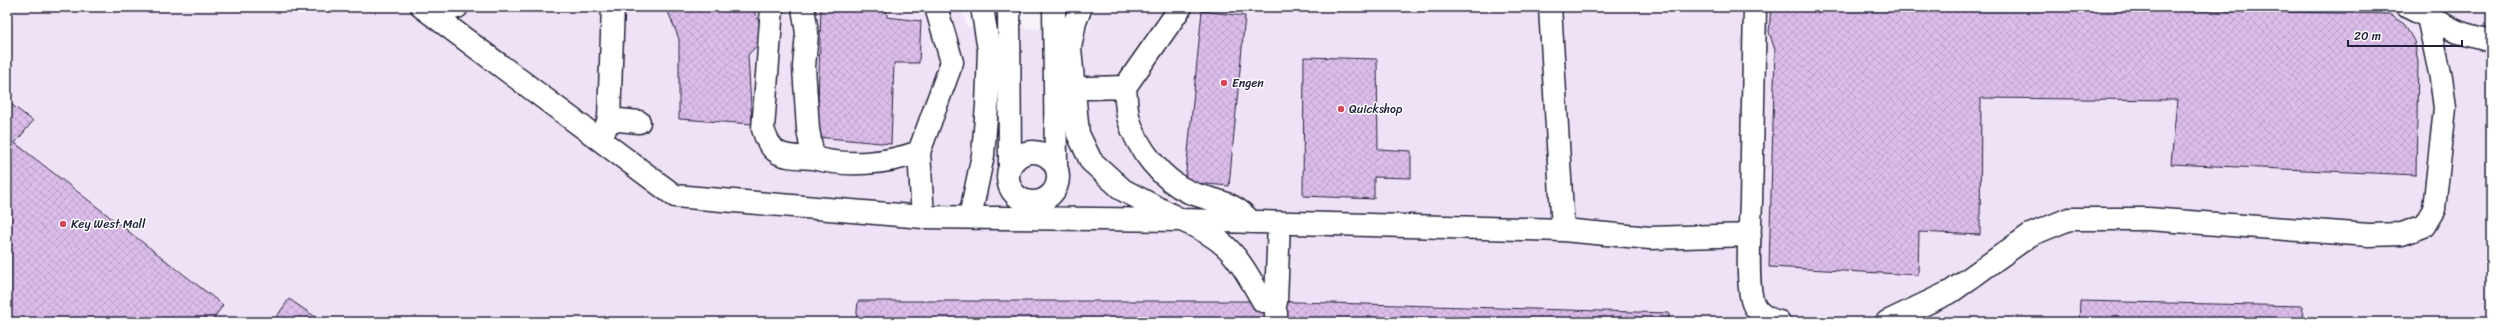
<svg xmlns="http://www.w3.org/2000/svg" width="2498" height="329" font-family="Sriracha,sans-serif">
<style>
.built{fill:#f0e2f6}
.building{fill:url(#building-cross-hatch);stroke:#22223b}
.lines{fill:none;stroke-linecap:round;stroke-linejoin:round}
.minor-casing{stroke:#22223b;stroke-width:25}
.minor{stroke:#fff;stroke-width:22}
.poi-dot{fill:#d1495b;stroke:#fff;stroke-width:1.5}
.labels{text-anchor:middle;dominant-baseline:central;stroke-width:3;stroke-linejoin:round;paint-order:stroke}
.poi-label{font-size:12px;fill:#22223b;stroke:#fff;text-anchor:start}
</style>
<defs>
<pattern id="building-cross-hatch" width="8" height="8" patternUnits="userSpaceOnUse"><rect width="8" height="8" fill="#dcbdea"/><path d="M0 0l8 8M0 8l8-8" fill="none" stroke="#bca2ca"/></pattern>
</defs>
<rect width="100%" height="100%" fill="#f8f2fb"/>
<filter id="ink" filterUnits="userSpaceOnUse"><feTurbulence type="fractalNoise" baseFrequency=".025" numOctaves="2"/><feDisplacementMap in="SourceGraphic" scale="8" xChannelSelector="R" yChannelSelector="G"/><feConvolveMatrix kernelMatrix="1 2 1 2 8 2 1 2 1" color-interpolation-filters="sRGB"/></filter>
<g filter="url(#ink)">
<path class="built" d="M7 7H960L967 27 1088 30 1095 7H2491V322H7Z"/>
<path class="building" d="M670 7H751L767 35 748 55 752 124 679 119V39L667 9Z
M821 7H886L887 17 921 21 919 63H894L891 144 817 137Z
M1771 7H2027L2389 14 2404 24 2414 41 2418 61 2416 175 2171 164 2177 100 1981 98 1980 235 1919 232 1918 275 1769 267 1775 50 1769 32Z
M1202 11 1245 16 1229 186 1185 182Z
M1304 57 1377 59 1378 149 1411 151V178L1374 177V199L1303 196Z
M7 101 33 121 15 143 223 305 211 322H7Z
M289 299 323 322H273Z
M858 301H1263L1669 313V322H856Z
M2080 301 2303 306 2302 322H2079Z"/>
<g class="lines">
<g class="minor-casing">
<path id="minor" d="M422 7 675 196 923 217
M772 7 763 129C772 159 785 156 813 158
M803 7 807 33 804 67 808 129 813 158C847 167 886 164 919 152
M936 7 952 62 919 152 923 217 1181 220C1230 240 1238 258 1263 301
M1009 7 1010 165
M1054 7 1056 166
M1081 7 1075 22 1070 48 1078 134 1091 161 1123 190 1181 220 1563 230 1650 238 1750 235
M1550 7 1563 230
M1755 7C1754 72 1752 137 1751 202 1750 228 1746 276 1752 300 1755 312 1767 319 1779 322
M2408 7 2458 32 2491 41
M432 13 457 7
M1125 87C1126 98 1126 110 1129 120 1137 148 1162 180 1189 192 1214 202 1231 199 1251 222
M1055 89 1125 87 1181 7
M609 119 613 7
M604 132 609 119 639 122
M1008 177a25 25 0 1 1 50 0a25 25 0 1 1-50 0Z
M970 217 983 155 987 105 989 50 982 7
M1276 302 1279 223
M1276 322V313
M1887 322 1952 291 2030 235 2069 219H2148L2369 235 2402 234 2424 226 2434 209 2445 108 2441 78 2428 17"/>
</g>
<use href="#minor" class="minor"/>
</g>
</g>
<g class="poi-dot">
<circle cx="1224" cy="83" r="4"/>
<circle cx="1341" cy="109" r="4"/>
<circle cx="63" cy="224" r="4"/>
</g>
<g class="labels">
<g class="poi-label">
<text x="1232" y="83">Engen</text>
<text x="1349" y="109">Quickshop</text>
<text x="71" y="224">Key West Mall</text>
</g>
</g>
<rect width="2498" height="329" fill="none" stroke="#fff" stroke-width="24"/>
<rect x="12" y="12" width="2474" height="305" fill="none" stroke="#22223b" stroke-width="1.5" filter="url(#ink)"/>
<path d="M2348 40v6h114v-6" fill="none" stroke="#22223b" stroke-width="2"/>
<text x="2354" y="40" font-size="12" fill="#22223b" stroke="#ffffff" stroke-width="3" paint-order="stroke">20 m</text>
</svg>
